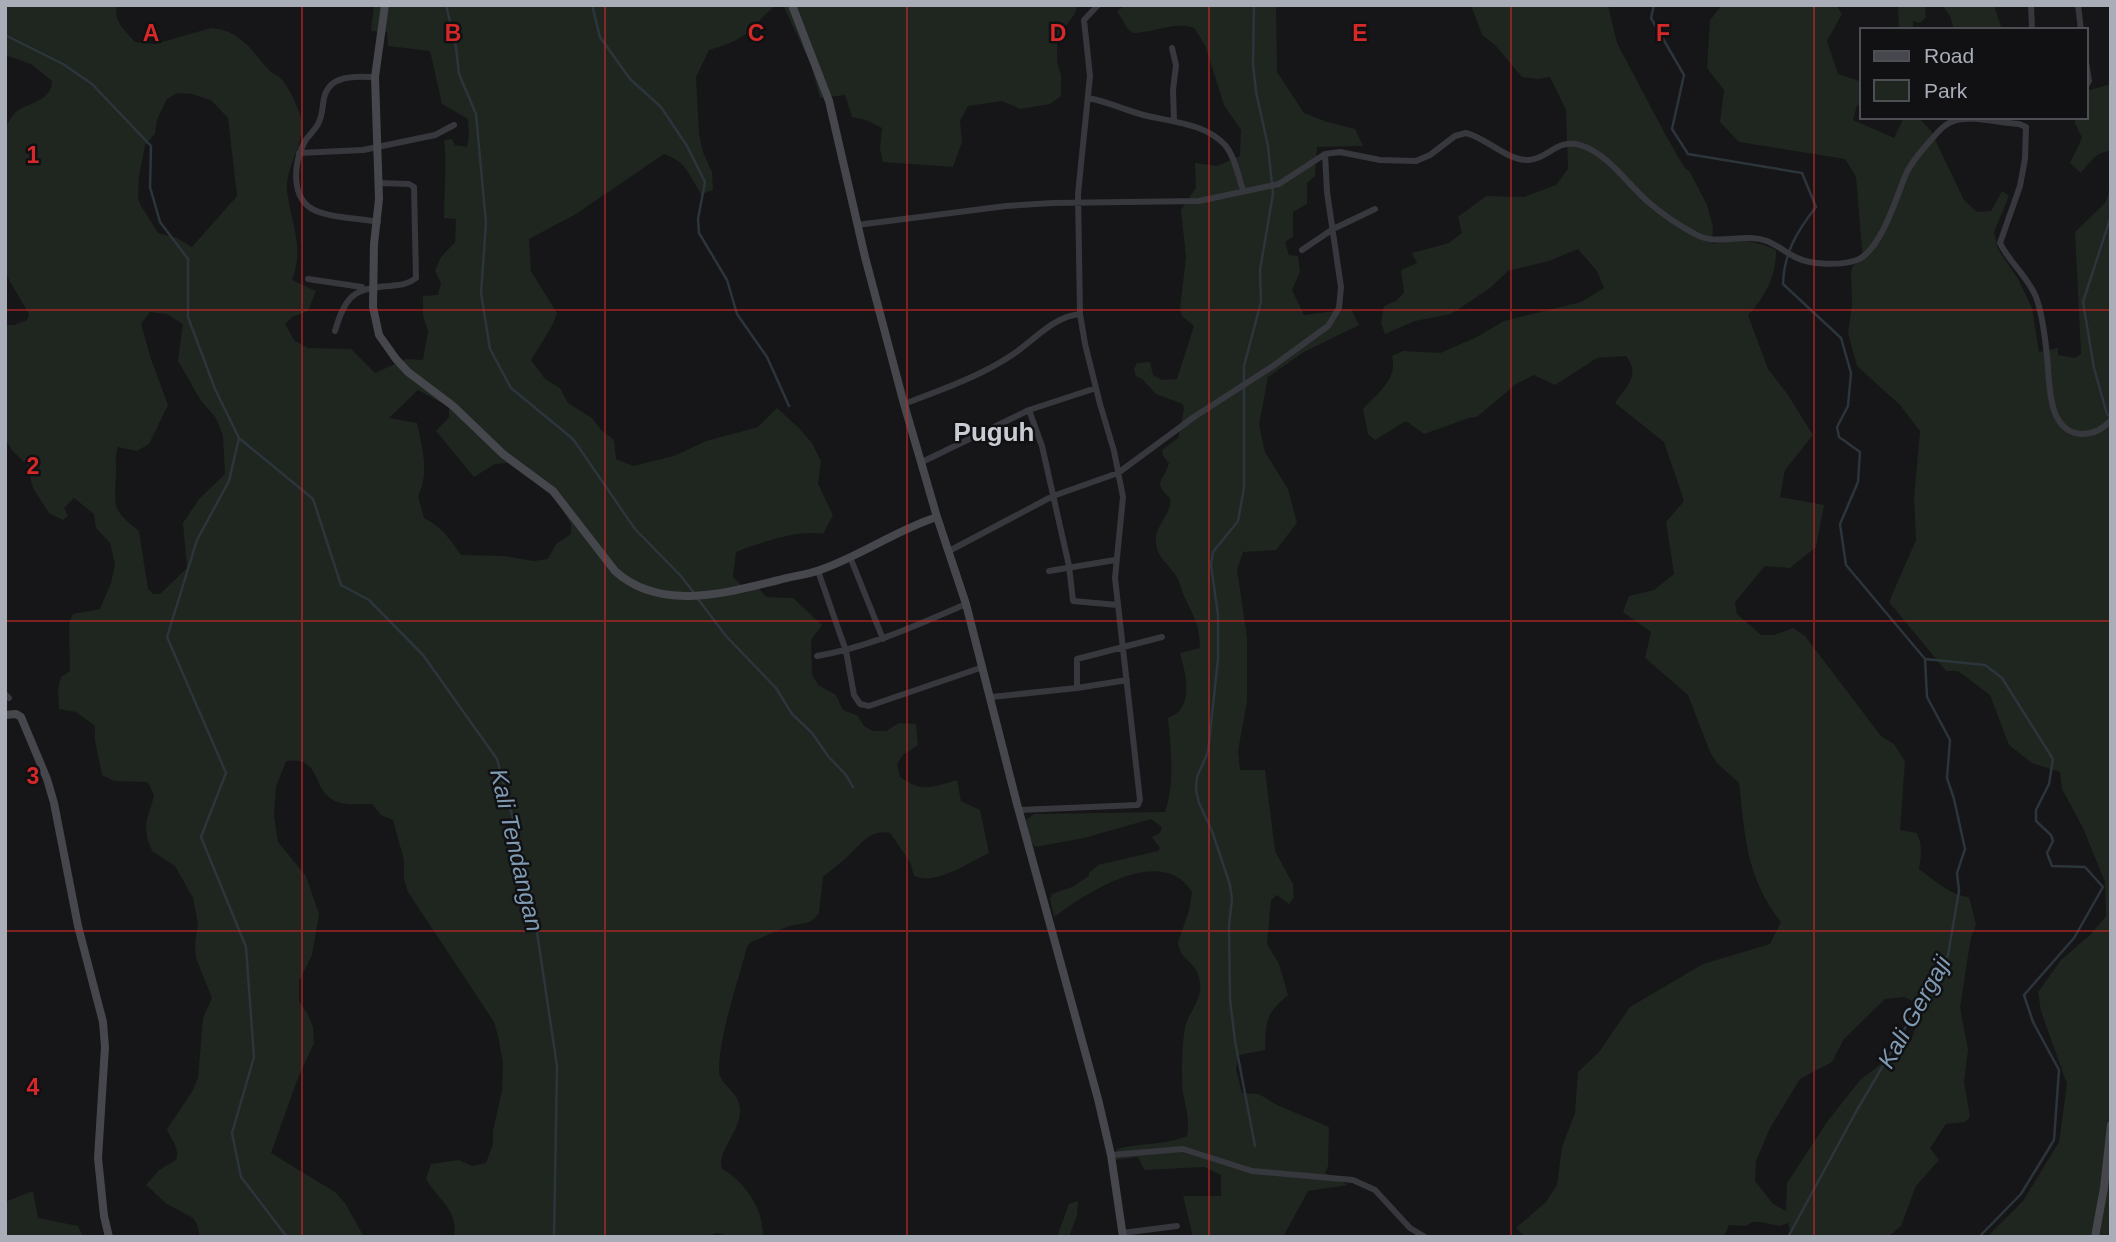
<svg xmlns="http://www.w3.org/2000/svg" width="2116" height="1242" font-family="Helvetica,sans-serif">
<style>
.green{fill:#1e261f;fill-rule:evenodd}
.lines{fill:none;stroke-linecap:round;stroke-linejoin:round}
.stream{stroke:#2c353c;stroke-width:2.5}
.street{stroke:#37383d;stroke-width:6}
.secondary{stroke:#45474d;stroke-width:8}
.grid{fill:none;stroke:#d62828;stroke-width:2;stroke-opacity:0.55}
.labels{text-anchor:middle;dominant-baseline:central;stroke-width:5;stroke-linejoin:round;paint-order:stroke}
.water-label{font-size:24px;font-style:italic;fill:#7f9bb3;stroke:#111113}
.quarter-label{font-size:26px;font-weight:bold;fill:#c9ccd4;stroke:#111113}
.grid-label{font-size:23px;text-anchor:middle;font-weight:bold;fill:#d62828;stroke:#111113;stroke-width:5;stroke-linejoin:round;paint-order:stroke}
</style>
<rect width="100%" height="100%" fill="#161618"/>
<path class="green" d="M5 5H117C113 22 125 30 135 42L155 44 211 28C240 30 252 51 269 70 271 73 275 74 278 76 287 82 301 112 302 123 304 145 285 168 287 191 291 224 305 246 292 280L316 291 308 311 292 317 285 324 294 340 308 348 351 349 375 373 406 359 423 360 428 331 423 316V296L438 295 441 283 435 271 441 257 455 242 456 219 444 218C444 192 447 165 444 140L452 139 455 145 467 147 469 136 468 119 442 104 430 51 388 46 387 32 371 31 374 5H778C767 10 762 19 753 28 740 40 726 45 709 50L696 77 699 134 703 152 712 172 713 190 701 194C688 174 687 162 664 154L576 214 529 239 531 271 557 313 552 326 531 360 545 379 560 388 568 403 592 418 601 430 614 440 616 459 633 466 674 456 706 441 758 427 777 408 799 428 812 443 821 461 818 484 833 515 823 534C798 529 760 543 736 552L733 577 741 585 754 582 766 597 793 598 822 625 811 640 812 674 818 685 836 695 843 710 858 716 864 726 873 731H886L899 723 916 724 918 745 903 755 897 764 900 777C922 793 932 787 957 780L961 801 980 810 989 853C969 862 936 886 914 876L910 862 890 833C870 828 858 847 845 859 838 865 830 871 823 877L819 913 815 918 810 922 789 926 751 942 747 947C737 986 720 1031 719 1070 719 1087 742 1091 740 1113 739 1131 722 1146 721 1163L722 1169C745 1181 764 1210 763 1237H731L717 1233 702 1237H454C459 1210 438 1200 426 1179L431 1164 459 1160 472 1166 486 1163 493 1144V1131L502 1090 503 1063 498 1036 494 1022 408 892 404 879V860L393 820 381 815 372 804C361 804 344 806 333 800 311 788 322 756 286 761L276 787 274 815 278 842 306 876 319 914 312 955 299 981V1001L307 1013 313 1027 314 1043 298 1078 271 1153 335 1192 345 1203 364 1237H200L197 1224 193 1218 167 1204 146 1185 159 1170 176 1160C180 1148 171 1140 167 1129L192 1092 198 1078 203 1018 212 998 196 958 195 944 198 924 193 898 175 866 152 851 147 838 146 823 154 796 148 782 114 781 102 775 95 740V726L76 712 59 709 58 689 61 677 70 671 69 623 73 614 100 609 111 583 115 565 110 543 96 528 94 514 74 498 64 508 68 516 63 520 49 513 33 488 27 465 12 450 5 439V325H14L27 320 29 314 5 273V128C8 123 11 117 15 113 27 102 52 102 52 81L31 64 5 55ZM177 93 192 94 211 100 228 118 237 196 192 247 177 238 158 233 140 204 138 198 139 177 145 145 155 134 157 120 167 99ZM150 312 167 314 183 324 178 361 201 401 216 418 223 436 225 474 199 499 183 523 187 568 160 594H153L148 589 139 531C111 509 115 508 116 474 117 464 114 458 118 447L137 451 149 444 168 405 151 359 141 324ZM418 390 449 407V417L436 431 474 477 495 464 507 463 554 496 571 524V534L556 544 548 559 533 561 505 556 461 555C450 539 442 527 424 518L418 496C430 473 422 447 417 423L389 418Z
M783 5H1078L1074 15 1057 37V61L1061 75V96L1050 104 1020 109 1002 101 968 106 960 121 962 142 953 167 883 162 880 149 882 128 866 120 852 117 845 95 820 98 811 65Z
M1126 5H1276L1277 72 1304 113 1327 122 1355 129 1363 146 1317 147 1315 176 1307 183V204L1293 212V237L1285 242 1289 255 1298 256 1300 272 1292 290 1304 315 1351 309 1359 325 1304 352 1268 377 1259 425 1265 452 1288 489 1297 523 1276 550 1243 552 1237 570 1247 637V701L1238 751 1240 770H1265L1275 851 1293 884 1294 897 1289 904 1277 895 1271 900 1267 944 1279 964 1288 995C1265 1015 1266 1020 1265 1050L1239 1055 1236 1069 1242 1093 1259 1094 1277 1105 1329 1127 1328 1166 1325 1173 1348 1185 1308 1191 1283 1237H1193L1183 1196H1221V1175L1204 1167 1144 1170 1138 1157 1115 1160 1117 1149C1140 1143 1165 1145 1187 1136 1190 1120 1186 1109 1183 1093 1181 1078 1182 1043 1185 1028 1188 1012 1203 1000 1200 982 1196 959 1180 962 1178 942L1189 911 1192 892C1162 843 1086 893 1054 917L1050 899 1052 894 1072 887 1089 876V873L1098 865 1158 851 1160 848 1152 837 1160 833 1162 827 1151 819 1084 838 1035 847 1029 840 1025 821 1034 814 1165 812C1175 783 1171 749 1168 718 1195 708 1186 675 1180 653L1200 648C1200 625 1193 616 1184 596 1181 590 1180 581 1176 576 1169 564 1158 559 1156 544 1153 526 1173 514 1170 498 1151 482 1165 480 1169 463L1163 456 1162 450 1178 438 1184 410 1183 404 1156 394 1142 379 1136 376 1134 369 1137 363 1150 362 1153 375 1162 380 1177 379 1194 326 1182 316 1180 309 1186 257 1181 210 1196 188 1195 163 1217 166 1240 156 1241 130 1224 105 1205 45 1194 28C1175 21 1154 33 1133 33L1127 28 1117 11Z
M1471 5H1608L1617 43 1664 132 1684 167 1690 172 1707 205 1713 227 1712 244C1738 239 1752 239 1776 250 1777 274 1765 298 1748 315L1768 369 1788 395 1813 435 1785 470 1780 497 1824 505 1816 547 1790 568 1765 566 1735 602 1737 614 1761 635H1774L1793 628 1805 636 1881 736 1894 744 1905 761 1900 830 1917 833C1923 847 1921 855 1919 869 1933 879 1951 896 1969 897L1976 925 1971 937 1960 1007 1968 1050 1964 1082 1970 1117 1965 1122 1946 1124 1930 1148 1939 1160 1916 1186 1901 1226 1888 1237H1792L1788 1223 1780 1226 1761 1222H1753L1746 1226 1729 1225 1724 1237H1525L1516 1228 1546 1202 1557 1185 1562 1147 1575 1113 1578 1072 1599 1052 1630 1007 1703 964 1770 944 1781 922C1746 878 1745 836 1739 783L1717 763 1710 752 1688 695 1645 658 1651 632 1623 612 1629 596 1654 590 1674 574 1666 522 1684 501 1664 442 1615 403C1627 385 1641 376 1626 356L1597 358 1555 385 1534 375 1516 384 1477 417 1469 418 1424 434 1406 421 1375 440 1368 434 1363 409C1377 393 1398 380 1392 356L1403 351 1440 353 1477 337 1504 321 1581 302 1604 288 1597 271 1578 249 1549 261 1508 271 1490 288 1451 314 1415 321 1385 334 1381 323 1384 306 1396 301 1404 293 1401 270 1417 263 1412 253 1449 243 1462 233 1458 217 1486 196 1524 197 1556 185 1568 169 1566 110 1550 77 1537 79 1522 77 1495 45 1482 35ZM1904 997 1923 1006 1911 1041 1860 1080 1827 1122 1787 1183 1786 1211 1773 1204 1755 1181 1756 1161 1770 1128 1800 1079 1832 1062 1844 1039 1885 999Z
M1722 5H1836L1842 14 1827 41 1838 74 1862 82V107L1857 105 1853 120 1894 138 1904 117H1918L1931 131 1964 200 1977 212 1991 211 2002 191 2009 196 1994 232 1998 249 2018 279 2032 308 2039 352 2058 348V355L2075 358 2081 354 2075 232 2105 203 2111 186V1237H1987L2023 1201 2059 1142 2067 1084 2041 1011 2038 992 2061 960 2090 935 2106 916 2105 882 2083 828 2062 789 2060 772 2032 763 2009 745 1990 695 1958 671H1946L1889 602 1916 540 1914 499 1920 431 1900 405 1857 366 1848 334 1852 304 1851 272 1853 265 1863 260 1856 177 1845 159 1739 142 1720 122 1724 90 1707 68 1710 20Z
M1898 5H1925L1926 17 1920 23 1913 21V30H1899Z
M1942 5H1994L2002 30H1954L1950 16Z
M2111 84V151C2097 151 2089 163 2081 173L2070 163 2082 138 2075 123V117H2086V91Z
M33 1191 38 1218 78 1226 83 1237H5V1202Z
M1078 1201 1077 1215 1069 1237H1057L1069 1204Z"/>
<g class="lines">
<path class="stream" d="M446 5 456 47 459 74 476 114 486 223 481 293 490 349 511 388 573 439 635 529 681 576 694 593
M592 5 600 37 630 79 661 107 687 146 705 182 698 219 699 233 727 280 737 314 767 357 789 406
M1254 5 1253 64 1256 92 1268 146 1273 194 1260 270 1261 302 1244 366V488L1238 521 1213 552 1211 565 1218 615V659L1208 752 1197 777 1196 790 1199 803 1212 831 1230 885 1232 899 1229 925 1230 999 1235 1041 1255 1146
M1654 5 1651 18 1684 75 1672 129 1688 154 1802 173 1816 207C1797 231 1784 253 1783 284L1841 338 1851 373 1848 406 1837 427 1839 437 1860 452 1858 482 1840 524 1846 565 1925 659 1927 697 1950 740 1947 778 1954 799 1965 849 1957 873 1959 891 1948 955 1857 1110 1788 1237
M5 35 63 64 92 84 151 146 150 187 160 222 188 259V317L215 389 239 438 229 481 197 540 167 637 226 773 201 837 246 947 254 1057 232 1133 241 1177 287 1237
M2111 216 2083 302 2094 368 2107 414 2111 417
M239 438 313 499 341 585 369 600 423 655 497 759 529 879 557 1066 554 1237
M698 599 726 636 776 688 792 714 812 733 828 756 846 775 853 787
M1925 659 1985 665 2002 678 2053 759 2049 784 2036 810V821L2051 835 2053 841 2047 853 2052 866 2085 867 2103 887 2074 938 2024 995 2033 1022 2059 1070 2054 1140 2021 1194 1979 1237"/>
<path class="street" d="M2031 5 2032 30
M2078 5 2081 30
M1172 48 1176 65 1173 90 1174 121
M2086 62 2089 81 2086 86
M375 77C362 77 343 75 332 84 319 96 326 110 318 124 315 130 309 135 305 141 295 159 290 192 309 207 324 218 359 218 378 222
M1088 98C1106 101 1122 109 1140 114 1168 122 1204 122 1225 145 1235 157 1238 176 1243 190
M299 153 363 150 435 135 454 125
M857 225 1006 206 1053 203 1199 201 1279 184 1325 154 1340 152 1380 160 1416 161 1430 155 1455 136 1466 133C1487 138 1507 161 1529 160 1551 158 1556 137 1583 146 1608 155 1627 183 1647 201 1661 213 1678 225 1695 234 1718 247 1743 232 1767 241 1777 245 1785 252 1795 257 1811 265 1840 266 1857 260 1881 251 1897 195 1906 174 1912 161 1922 150 1931 140 1936 134 1943 125 1951 122 1967 114 2000 123 2019 124L2026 127 2025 159 2020 186 2000 243C2009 262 2028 277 2036 297 2043 315 2045 338 2047 356 2050 381 2046 432 2082 434 2094 434 2104 428 2111 420
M1302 250 1333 229 1375 209
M308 279 362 287
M335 331C345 296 354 288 389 286 400 285 407 285 416 278L414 187 409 184 378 183
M904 404C941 390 979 377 1012 355 1035 340 1052 317 1080 314
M1029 410 1042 446 1069 566 1073 601 1118 605
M922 462 1029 410 1096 388
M949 551 1053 496 1118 473 1194 417 1273 366 1328 326 1339 308 1341 287 1327 192 1325 154
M850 557 883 639
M818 571 846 651 854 695 860 704 869 706 983 667
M1049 571 1115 560
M817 656C870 647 917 625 966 604
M1077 688V659L1162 637
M5 694 9 698
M991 697 1077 688 1127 680
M1019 810 1138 805 1140 800 1115 578 1123 497 1114 451 1100 404 1085 344 1080 314 1078 194 1090 76 1084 20 1098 5
M1111 1155 1183 1149 1252 1171 1353 1180 1375 1190 1410 1228 1425 1237
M1122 1233 1177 1226"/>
<path class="secondary" d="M385 5 375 77 379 199 374 244 373 307 379 335 396 359 408 372 453 406 503 454 553 491 615 571C660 612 726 593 779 580 792 576 807 575 820 570 861 556 896 530 937 517
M792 5 829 101 865 257 904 404 937 517 966 604 1017 804 1098 1099 1111 1155 1123 1237
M5 715 16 714 21 717 47 779 54 803 78 926 103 1022 105 1047 98 1158 104 1216 109 1237
M2095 1237 2104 1188 2111 1125"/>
</g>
<path class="grid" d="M302 5V1237M605 5V1237M907 5V1237M1209 5V1237M1511 5V1237M1814 5V1237M5 310H2111M5 621H2111M5 931H2111"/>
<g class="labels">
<g class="water-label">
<text transform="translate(517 850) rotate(77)">Kali Tendangan</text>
<text transform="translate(1914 1012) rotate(-61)">Kali Gergaji</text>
</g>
<g class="quarter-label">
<text x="994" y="432">Puguh</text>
</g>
</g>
<g class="grid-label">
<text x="151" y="41">A</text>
<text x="453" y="41">B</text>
<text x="756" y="41">C</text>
<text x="1058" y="41">D</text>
<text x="1360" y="41">E</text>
<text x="1663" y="41">F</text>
<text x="33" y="163">1</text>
<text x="33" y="474">2</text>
<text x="33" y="784">3</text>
<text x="33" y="1095">4</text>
</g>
<rect width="2116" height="1242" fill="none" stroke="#a8adb8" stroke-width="14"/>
<rect x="1860" y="28" width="228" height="91" fill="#111113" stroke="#4d4f55" stroke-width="2"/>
<rect x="1874" y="51" width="35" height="10" fill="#45474d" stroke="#4d4f55" stroke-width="2"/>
<text x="1924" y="63" font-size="21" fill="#a8adb8">Road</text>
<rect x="1874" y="80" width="35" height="21" fill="#1e261f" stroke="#4d4f55" stroke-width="2"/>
<text x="1924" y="98" font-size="21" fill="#a8adb8">Park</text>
</svg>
